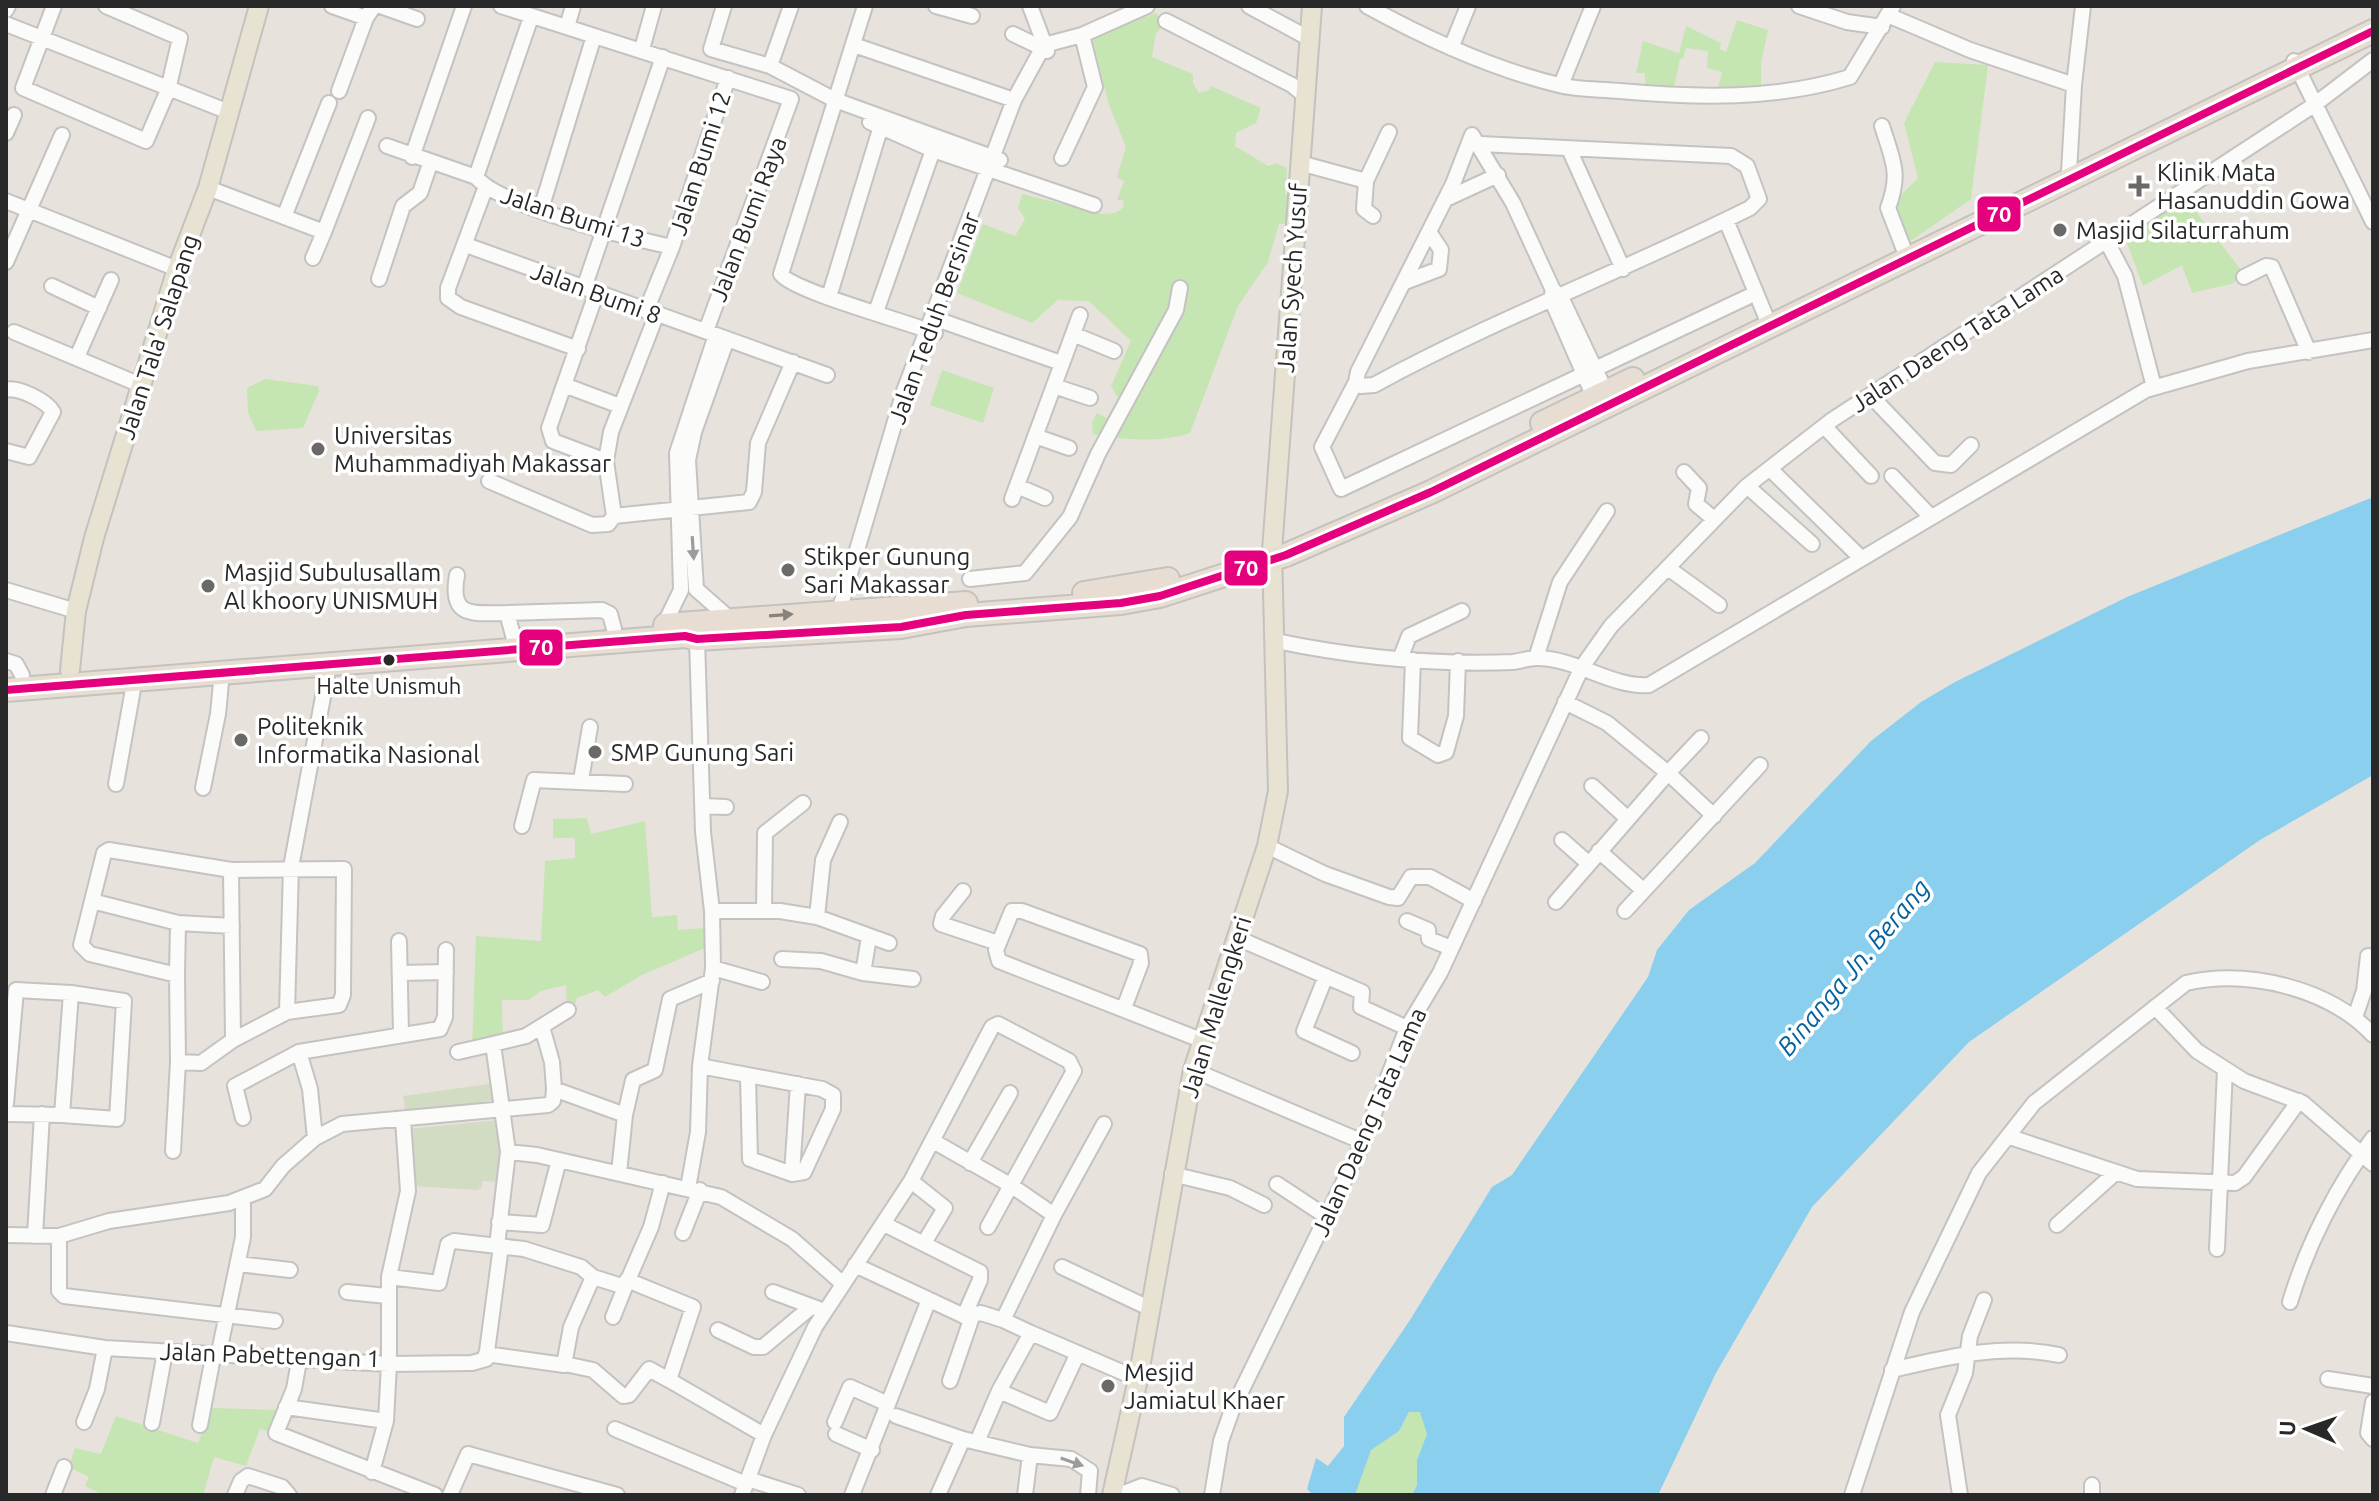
<svg xmlns="http://www.w3.org/2000/svg" width="2379" height="1501" font-family="Ubuntu,sans-serif">
<style>
.green{fill:#c5e5b2}
.cemetery{fill:#d2dcc3}
.water{fill:#8bcfee}
.lines{fill:none;stroke-linecap:round;stroke-linejoin:round}
.minor-casing{stroke:#c4c2c2;stroke-width:18}
.major-casing{stroke:#c3c2bf;stroke-width:22}
.highway-casing{stroke:#c3c2bf;stroke-width:26}
.minor{stroke:#fbfbfa;stroke-width:14}
.major{stroke:#e7e2d1;stroke-width:18}
.highway{stroke:#e8ddd2;stroke-width:22}
.bus-1-casing{stroke:#fff;stroke-width:14}
.bus-1{stroke:#e5007d;stroke-width:8}
.oneway{fill:#9c9c9c}
.oneway2{fill:#88827d}
.poi-dot{fill:#6b6967;stroke:#fff;stroke-width:3}
.bus-dot{fill:#282828;stroke:#fff;stroke-width:3}
.labels{text-anchor:middle;dominant-baseline:central;stroke-width:7;stroke-linejoin:round;paint-order:stroke}
.bus-label{font-size:22px;fill:#282828;stroke:#fff}
.street-label{font-size:24px;fill:#282828;stroke:#fff}
.poi-label{font-size:24px;fill:#282828;stroke:#fff;text-anchor:start}
.water-label{font-size:26px;font-style:italic;fill:#05629e;stroke:#fff}
.line-badge{stroke:#fff;stroke-width:3}
.badge-label{font-size:22px;text-anchor:middle;font-weight:bold;fill:#fff}
</style>
<rect width="100%" height="100%" fill="#e7e3dc"/>
<path class="green" d="M1156 13 1164 25 1156 33 1152 57 1193 74V83L1199 93 1209 90 1211 86 1261 108 1256 123 1236 133 1235 146 1268 166 1276 163 1287 168 1285 194 1293 198 1294 223 1279 224 1268 262 1238 306 1190 433C1160 443 1123 440 1093 434L1092 422 1097 413 1107 418 1118 398 1111 386 1131 341 1089 301 1058 300 1032 323 957 293 983 224 1015 236 1025 219 1018 208 1022 194 1103 214 1115 213 1124 207 1123 200H1117L1124 181 1117 177 1126 147 1109 105 1092 37Z
M1737 20 1768 30 1761 63V92L1717 93 1722 72 1707 68 1708 51 1686 48 1683 59H1680L1673 93 1645 89V73H1636L1643 41 1679 53 1686 26 1721 43 1720 49 1726 52Z
M1935 62 1988 65 1971 199 1905 245 1894 202 1918 178 1904 123Z
M2183 195 2245 275 2231 284 2192 293 2182 265 2143 286 2125 238Z
M942 370 994 388 983 423 930 405Z
M265 379 318 386 319 391 303 428 256 431 248 412 247 388Z
M587 818 591 834 645 821 652 917 677 915 678 930 704 928 705 948 642 975 605 997 598 990 577 998 574 1008 567 1005 566 985 541 991 529 1000H502L503 1040 472 1047 476 936 541 941 545 861 575 858V838H553V819Z
M211 1408 278 1410 271 1432 260 1429 246 1466 214 1457 203 1495H104L85 1486 89 1477 69 1467 75 1448 101 1454 116 1416 198 1443Z
M1409 1412H1421L1427 1434 1417 1460V1485L1412 1495H1355L1371 1449 1399 1431Z"/>
<path class="cemetery" d="M495 1083 497 1112 407 1124 403 1096Z
M498 1120 504 1150 498 1182 482 1181V1187L477 1190 413 1186 408 1129Z"/>
<path class="water" d="M2373 497V775L2260 840 1969 1042 1812 1207 1716 1373 1658 1495H1412L1417 1485V1460L1427 1434 1420 1412H1409L1399 1431 1371 1450 1355 1495H1313L1307 1489 1316 1458 1328 1466 1344 1446V1417L1410 1320 1492 1187 1512 1175 1648 977 1657 950 1689 910 1755 863 1871 741 1921 702 1955 682 2127 597Z"/>
<g class="lines">
<g class="minor-casing">
<path id="minor" d="M54 6 23 88 146 141 168 90 180 38 106 6
M332 6 366 18
M380 6 417 19
M501 6 791 99 706 331
M724 6 711 49 770 66
M791 6 770 66 835 100 1000 160
M865 6 781 274C792 291 908 322 935 333
M936 6 972 16
M1030 6 1047 51
M1249 6 1310 39
M1367 6C1427 39 1493 69 1559 85 1578 90 1600 89 1620 91 1698 98 1776 100 1850 77L1893 6
M1799 6 1847 22 1882 27
M6 10 8 6
M1890 16 1970 50 2074 85 2069 172
M1166 21 1292 85 1304 95
M6 24 229 112
M567 27 573 6
M1013 34 1042 48
M1082 35 1147 6
M854 45 1014 100
M1451 48 1468 6
M642 49 654 6
M2294 61 2373 222
M1561 85 1593 6
M2074 85 2083 6
M339 91 366 18 374 6
M870 122 933 150 1094 205
M1882 126C1893 161 1901 173 1888 208L1908 260
M6 133 14 115
M1481 144 1731 156 1747 166 1759 199 1750 208C1626 270 1495 319 1374 385L1361 386 1356 382 1358 372 1453 184 1472 135 1513 203 1553 290 1561 297 1595 369 1754 294
M387 146 476 177C500 207 631 238 672 247L646 311
M1569 149 1623 269
M412 157 464 6
M1300 163 1366 181 1364 209 1373 216
M476 177 531 17
M1366 181 1389 132
M208 188 324 232 368 118
M485 189 448 288V298L461 307 578 349
M1446 199 1498 175
M6 201 177 269
M541 209 594 36
M284 217 329 103
M1726 220 1771 329
M2106 240 2125 276 2154 387
M466 245 827 375
M672 247 728 78
M313 258 324 232
M6 262 62 135
M2244 277 2266 266 2272 267 2309 352
M379 279 403 206 420 193 430 164
M1405 282 1439 269 1441 250 1429 232
M52 286 99 308
M584 288 663 57
M596 294 564 385 620 406
M1552 294V301L1597 404
M829 297 881 126
M876 312 933 150
M942 321 1061 363
M14 332 143 386
M1073 334 1114 351
M727 339 694 432 688 460 696 589 730 619
M77 357 111 280
M1356 382 1322 447 1341 489 1595 369 1609 398
M564 385 549 428 553 441 606 461
M1054 386 1090 398
M6 390C17 386 47 401 53 412L29 457 6 451
M1871 396 1935 463 1951 465 1971 445
M1824 426 1871 476
M1035 436 1069 448
M1770 469 1860 557
M1684 472 1699 488 1696 504 1714 519
M1892 476 1930 516
M489 481 592 525 608 524 614 516 606 461 611 432 656 316
M1017 486 1045 498
M1747 486 1812 544
M1012 499 1080 315
M614 516 749 502 754 492 758 443 793 362
M1668 568 1719 605
M457 575C449 619 473 613 507 613L514 639
M970 579 1025 573 1070 517 1098 454 1176 310 1180 288
M6 590 76 611
M839 611 904 391 1014 100 1044 45 1082 35 1095 87 1062 158
M507 613 602 610 610 614 614 629
M664 625 681 590 677 453 716 335
M1276 641C1353 657 1434 665 1513 662 1521 661 1529 658 1537 658 1576 658 1612 688 1649 685L2146 390 2248 361 2373 340
M1536 658 1560 582 1607 511
M1400 659 1409 636 1462 611
M1413 660 1410 738 1438 755 1446 752 1456 716 1458 661
M6 661 16 664 22 675
M1701 738 1668 773 1714 816
M581 780 590 727
M116 784 135 678
M1592 786 1628 819
M203 788 218 714 222 672
M703 806 726 807
M522 826 534 780 625 784
M1562 840 1588 863
M1267 846 1325 874 1389 897 1398 898 1411 877H1430L1474 901
M1599 851 1643 890
M231 870 233 1040
M963 891 943 916 941 924 998 943
M92 901 104 853 109 850 231 870 344 869 343 995 339 1005 287 1012 233 1040 201 1063 178 1062 177 975
M1556 902 1668 773 1607 723 1565 702
M712 911H780L817 917 889 943
M764 911 765 833 803 803
M1625 911 1760 765
M817 917 823 860 840 822
M1407 921 1428 930 1429 939 1451 948
M178 923 177 975 90 954 81 945 92 901 178 923 232 926
M1235 937 1362 992 1361 1007 1407 1028
M399 941 401 1034
M782 959 821 961 863 973 869 937
M713 968 762 982
M400 973 446 972
M863 973 913 979
M1326 976 1304 1031 1352 1053
M2155 1007 2197 1051 2244 1081 2303 1103 2373 1164
M1124 1008 1141 963 1140 954 1022 911H1012L996 950 999 961 1201 1040
M287 1012 291 867 329 665
M2355 1017 2364 991 2368 956
M542 1027 552 1062 554 1089
M299 1052 310 1089 315 1138
M458 1052 493 1044
M700 1066 822 1089 833 1095V1109L804 1172 792 1174 750 1159 748 1076
M1193 1070 1363 1142
M6 1104 16 990 71 993 124 1001 117 1119 62 1115
M6 1114 62 1115 71 993
M625 1115 633 1080 655 1070 670 999 712 981
M243 1118 235 1086 299 1052 440 1029 445 1017 446 950
M2010 1137 2137 1179 2235 1183 2244 1177 2299 1101
M933 1141 1012 1186 1054 1215 1003 1320 1031 1333
M173 1151 178 1062
M508 1152 537 1155 721 1197 792 1239 842 1283
M970 1163 1010 1093
M792 1174 798 1084
M1172 1174 1230 1188 1264 1205
M911 1181 945 1208 924 1243
M1277 1184 1327 1217
M688 1188 698 1132 700 1066 713 968 712 911 703 832 697 639
M1054 1215 1104 1124
M499 1222 542 1225 559 1160
M884 1224 980 1272V1280L964 1316
M2057 1225 2114 1174
M683 1233 700 1190
M6 1235 59 1236 109 1221 229 1203 265 1189 283 1166 315 1138 342 1124 548 1105 553 1101 554 1089 625 1115 619 1173
M35 1236 42 1114
M59 1236V1291L64 1296 275 1321
M497 1246 508 1152 493 1044 526 1036 568 1010
M2217 1249 2225 1069
M238 1264 290 1270
M855 1265 964 1316 981 1313 1003 1320
M1062 1267 1149 1308
M389 1277 439 1283 448 1244 454 1241 524 1249 581 1267 593 1277 625 1287 651 1227 663 1183
M627 1280 693 1307 669 1380 764 1435
M347 1292 387 1296
M773 1292 819 1309
M2290 1302C2307 1245 2337 1186 2373 1138
M613 1317 625 1287
M718 1330 754 1347H763L811 1307
M6 1333 105 1348 389 1364V1277L408 1191 403 1120
M486 1354 564 1365 571 1327 593 1277
M218 1357 243 1237V1198
M299 1361 294 1389 276 1433 435 1495
M565 1364 593 1370 623 1396 629 1395 649 1369 669 1380
M1892 1370C1947 1357 2002 1343 2059 1355
M2328 1379 2373 1386
M950 1381 973 1314
M999 1391 1050 1413 1078 1353
M2373 1402 2368 1433 2373 1439
M888 1404 928 1302
M286 1407 386 1421
M896 1416 963 1439 1030 1455 1025 1495
M84 1422 97 1389 105 1348
M835 1422 850 1387 888 1404 852 1495
M152 1423 165 1352
M200 1425 213 1357
M615 1429 746 1484
M836 1434 872 1450
M977 1442 999 1391 1031 1333 1138 1379
M1030 1455 1071 1459 1090 1471 1088 1495
M372 1472 386 1421 389 1364 472 1363 486 1359 501 1246
M748 1479 798 1495
M1113 1492 1124 1493 1142 1486 1172 1495
M53 1495 64 1467
M235 1495 241 1481 248 1476 282 1487 289 1495
M450 1495 468 1454 617 1495
M742 1495 764 1435 815 1327 911 1181 992 1027 998 1024 1069 1061 1074 1071 988 1227
M938 1495 963 1439
M1212 1495 1221 1441 1232 1410 1363 1142 1407 1028 1440 973 1582 667 1611 626 1747 486 1832 420 2314 105 2373 60
M1852 1495 1912 1312 1979 1173 2034 1103 2186 983C2248 969 2329 988 2373 1035
M1960 1495 1948 1415 1965 1373 1970 1336 1984 1300
M2092 1495V1485"/>
</g>
<g class="major-casing">
<path id="major" d="M70 670 76 611 94 538 177 269 208 188 259 6
M1112 1495 1138 1379 1193 1070 1267 846 1278 791 1272 551 1312 6"/>
</g>
<g class="highway-casing">
<path id="highway" d="M1542 423 1633 379
M1084 593 1168 579
M665 625 966 603
M6 690 685 636 697 639 901 627 966 615 1121 603 1160 596 1286 555 1431 492 2373 31"/>
</g>
<use href="#minor" class="minor"/>
<use href="#major" class="major"/>
<use href="#highway" class="highway"/>
<g class="bus-1-casing">
<path id="bus-1" d="M6 690 685 636 697 639 901 627 966 615 1121 603 1160 596 1286 555 1431 492 2373 31"/>
</g>
<use href="#bus-1" class="bus-1"/>
</g>
<defs><path id="oneway-solid" d="M-6-.8H1V-3.2L6.5 0L1 3.2V.8H-6Z" transform="scale(2)"/></defs>
<g class="oneway">
<use href="#oneway-solid" transform="translate(693 548) rotate(86)"/>
<use href="#oneway-solid" transform="translate(1072 1462) rotate(19)"/>
</g>
<use class="oneway2" href="#oneway-solid" transform="translate(781 615) rotate(-4)"/>
<g class="poi-dot">
<path d="M2135 174h8v8h8v8h-8v8h-8v-8h-8v-8h8z"/>
<circle cx="2060" cy="230" r="8"/>
<circle cx="318" cy="449" r="8"/>
<circle cx="788" cy="570" r="8"/>
<circle cx="208" cy="586" r="8"/>
<circle cx="241" cy="740" r="8"/>
<circle cx="595" cy="752" r="8"/>
<circle cx="1108" cy="1386" r="8"/>
</g>
<circle class="bus-dot" cx="389" cy="660" r="7"/>
<g class="labels">
<g class="bus-label">
<text x="389" y="685">Halte Unismuh</text>
</g>
<g class="street-label">
<text transform="translate(700 163) rotate(-72)">Jalan Bumi 12</text>
<text transform="translate(573 217) rotate(18)">Jalan Bumi 13</text>
<text transform="translate(748 219) rotate(-69)">Jalan Bumi Raya</text>
<text transform="translate(1292 278) rotate(-86)">Jalan Syech Yusuf</text>
<text transform="translate(596 293) rotate(20)">Jalan Bumi 8</text>
<text transform="translate(934 318) rotate(-70)">Jalan Teduh Bersinar</text>
<text transform="translate(158 337) rotate(-72)">Jalan Tala' Salapang</text>
<text transform="translate(1957 339) rotate(-33)">Jalan Daeng Tata Lama</text>
<text transform="translate(1216 1007) rotate(-73)">Jalan Mallengkeri</text>
<text transform="translate(1369 1122) rotate(-66)">Jalan Daeng Tata Lama</text>
<text transform="translate(270 1355) rotate(2)">Jalan Pabettengan 1</text>
</g>
<g class="poi-label">
<text x="2157" y="172">Klinik Mata<tspan x="2157" dy="28">Hasanuddin Gowa</tspan></text>
<text x="2076" y="230">Masjid Silaturrahum</text>
<text x="334" y="435">Universitas<tspan x="334" dy="28">Muhammadiyah Makassar</tspan></text>
<text x="804" y="556">Stikper Gunung<tspan x="804" dy="28">Sari Makassar</tspan></text>
<text x="224" y="572">Masjid Subulusallam<tspan x="224" dy="28">Al khoory UNISMUH</tspan></text>
<text x="257" y="726">Politeknik<tspan x="257" dy="28">Informatika Nasional</tspan></text>
<text x="611" y="752">SMP Gunung Sari</text>
<text x="1124" y="1372">Mesjid<tspan x="1124" dy="28">Jamiatul Khaer</tspan></text>
</g>
<g class="water-label">
<text transform="translate(1853 967) rotate(-50)">Binanga Jn. Berang</text>
</g>
</g>
<g class="line-badge">
<rect x="1976" y="195" width="46" height="38" rx="8" fill="#e5007d"/>
<rect x="1223" y="549" width="46" height="38" rx="8" fill="#e5007d"/>
<rect x="518" y="628" width="46" height="39" rx="8" fill="#e5007d"/>
</g>
<g class="badge-label">
<text x="1999" y="222">70</text>
<text x="1246" y="576">70</text>
<text x="541" y="655">70</text>
</g>
<rect width="2379" height="1501" fill="none" stroke="#282828" stroke-width="16"/>
<g transform="translate(2307 1429) rotate(272)" stroke="#ffffff" stroke-width="6" paint-order="stroke">
<path d="M0-6L14 30L0 20L-14 30Z" fill="#282828"/>
<text y="-12" font-size="22" font-weight="bold" text-anchor="middle" fill="#282828">U</text>
</g>
</svg>
